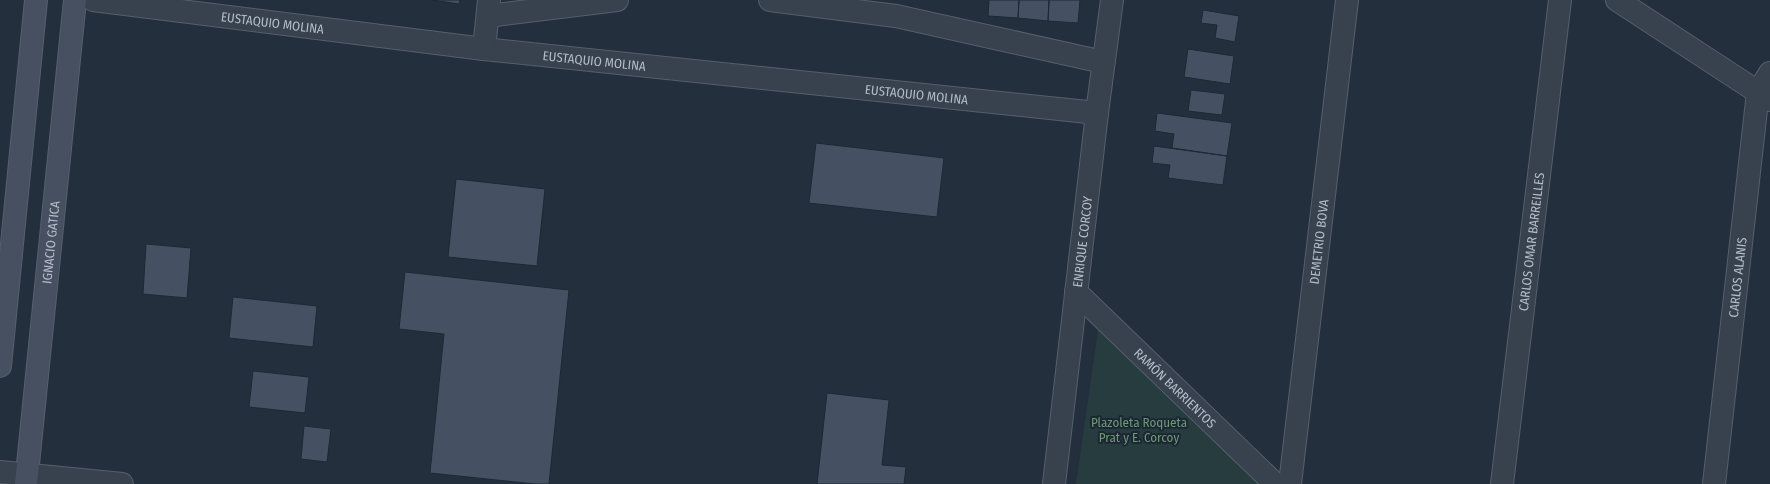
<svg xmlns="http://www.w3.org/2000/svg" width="1770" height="484" font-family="'Fira Sans Condensed',sans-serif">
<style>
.green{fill:#263c3f}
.building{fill:#455162;stroke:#1f2835}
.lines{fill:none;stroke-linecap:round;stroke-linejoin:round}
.minor-casing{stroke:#565f6c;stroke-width:24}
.secondary-casing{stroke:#565f6c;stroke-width:24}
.minor{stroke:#38414e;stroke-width:22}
.secondary{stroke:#465061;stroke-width:22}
.labels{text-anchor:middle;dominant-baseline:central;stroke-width:4;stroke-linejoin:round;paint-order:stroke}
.street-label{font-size:13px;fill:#b4bcc9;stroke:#1d2633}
.park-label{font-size:13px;fill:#6b9a76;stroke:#1d2633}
</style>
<rect width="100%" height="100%" fill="#242f3e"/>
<path class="green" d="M1100 316 1270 484H1076Z"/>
<path class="building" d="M432 0H460L459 4Z
M989 0H1019L1018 18 988 16Z
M1019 0H1049L1048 21 1018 18Z
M1049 0H1080L1078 23 1048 21Z
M1203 10 1239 16 1235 42 1215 38 1217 25 1201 23Z
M1188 49 1234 56 1230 84 1184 77Z
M1191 90 1225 94 1222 115 1188 111Z
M1157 113 1232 123 1227 156 1172 148 1174 134 1155 131Z
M816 143 944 158 937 217 809 203Z
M1154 146 1227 156 1223 185 1168 178 1170 165 1152 163Z
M456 179 545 189 537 266 448 257Z
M146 244 191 248 187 298 143 294Z
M405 272 569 290 549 484H535L430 473 444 334 399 329Z
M233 297 317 306 313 347 229 338Z
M253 371 309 377 305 413 249 407Z
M827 393 889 400 882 465 906 467 904 484H817Z
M304 426 331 429 327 462 301 459Z"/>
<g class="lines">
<g class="minor-casing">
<g id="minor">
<path id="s1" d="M93 0 484 49 1097 113"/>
<path d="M770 0 896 16 1103 62"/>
<path d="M1617 0 1770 100"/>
<path d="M488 16 617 0"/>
<path d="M484 49 489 0"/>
<path id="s2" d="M1076 292 1275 484"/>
<path d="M0 472 122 484"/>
<path id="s3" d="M1054 484 1097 113 1112 0"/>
<path id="s4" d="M1290 484 1347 0"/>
<path id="s5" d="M1502 484 1560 0"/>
<path id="s6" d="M1714 484 1758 92 1770 73"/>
</g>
</g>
<g class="secondary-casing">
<g id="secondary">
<path d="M0 366 36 0"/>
<path id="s7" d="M26 484 75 0"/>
</g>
</g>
<use href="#minor" class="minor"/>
<use href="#secondary" class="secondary"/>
</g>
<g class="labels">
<g class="street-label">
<text stroke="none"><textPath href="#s1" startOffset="181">EUSTAQUIO MOLINA</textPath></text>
<text stroke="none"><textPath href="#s1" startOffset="505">EUSTAQUIO MOLINA</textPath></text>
<text stroke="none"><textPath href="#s1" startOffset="829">EUSTAQUIO MOLINA</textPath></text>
<text stroke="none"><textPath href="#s7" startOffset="243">IGNACIO GATICA</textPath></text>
<text stroke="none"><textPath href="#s3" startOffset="244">ENRIQUE CORCOY</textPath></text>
<text stroke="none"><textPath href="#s4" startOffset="244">DEMETRIO BOVA</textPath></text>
<text stroke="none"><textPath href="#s5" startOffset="244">CARLOS OMAR BARREILLES</textPath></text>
<text stroke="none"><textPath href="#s6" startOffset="208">CARLOS ALANIS</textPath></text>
<text stroke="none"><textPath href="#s2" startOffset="138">RAMÓN BARRIENTOS</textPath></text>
</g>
<g class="park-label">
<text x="1139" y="422">Plazoleta Roqueta<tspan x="1139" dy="15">Prat y E. Corcoy</tspan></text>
</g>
</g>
</svg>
